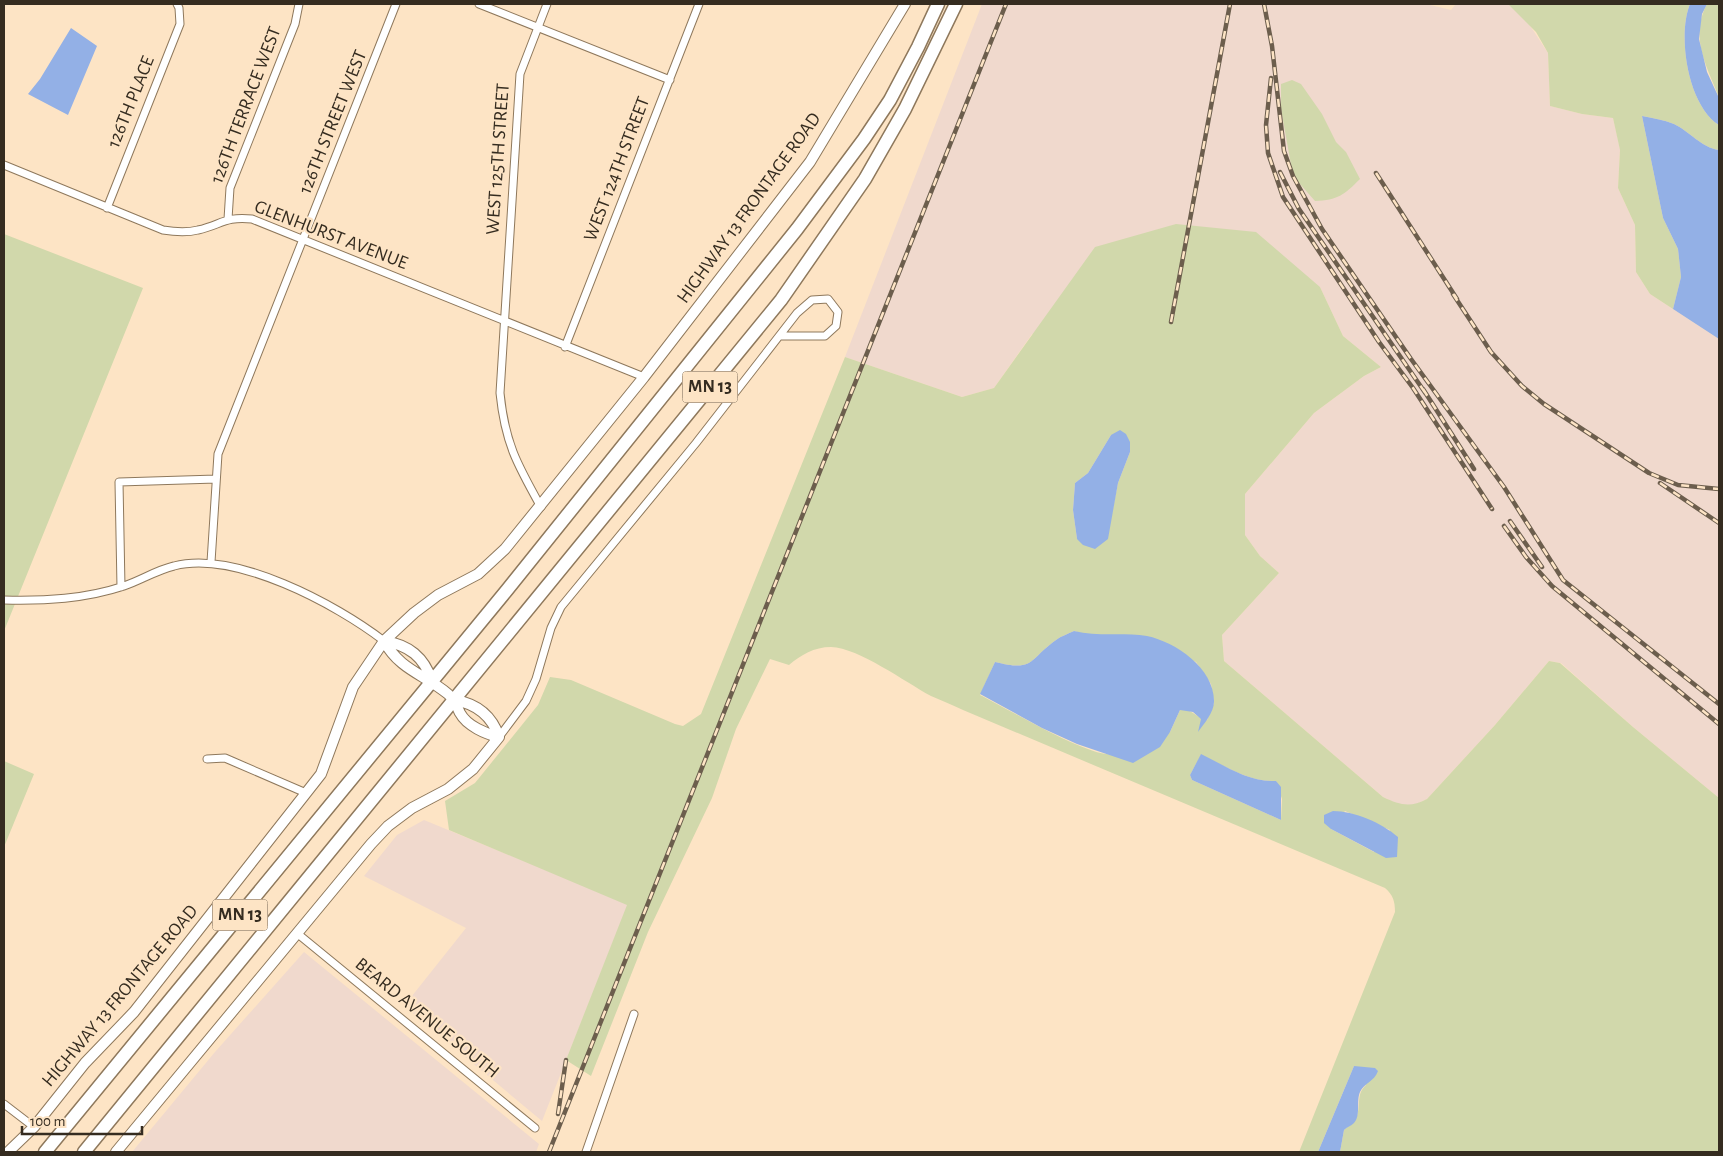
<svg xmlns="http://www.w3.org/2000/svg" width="1723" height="1156" font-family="'Alegreya Sans',sans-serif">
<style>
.industrial{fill:#f0d9cd}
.green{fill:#d1d8ab;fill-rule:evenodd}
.water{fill:#93b0e6}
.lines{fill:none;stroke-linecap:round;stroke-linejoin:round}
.street-casing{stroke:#8e785c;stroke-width:9}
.secondary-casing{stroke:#8e785c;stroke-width:12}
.highway-casing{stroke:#8e785c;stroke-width:15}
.street{stroke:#fff;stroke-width:7}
.secondary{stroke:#fff;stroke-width:10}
.highway{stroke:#fff;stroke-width:12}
.rail-casing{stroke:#6c5e4d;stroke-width:4.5}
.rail{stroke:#fde4c5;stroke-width:2.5;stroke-dasharray:8;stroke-linecap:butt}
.labels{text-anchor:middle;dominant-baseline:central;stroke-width:4.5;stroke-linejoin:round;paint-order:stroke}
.shield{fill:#fde4c5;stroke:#716352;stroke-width:1}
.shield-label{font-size:18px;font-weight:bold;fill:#352c20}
.street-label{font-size:19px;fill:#352c20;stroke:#fde4c5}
</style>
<rect width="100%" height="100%" fill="#fde4c5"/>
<path class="industrial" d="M982 4H1426L1451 10 1456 4H1508L1525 18 1548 53 1550 106 1582 114 1613 118 1620 149 1618 188 1635 225 1636 272 1650 294 1719 339V798L1633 727 1561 663 1549 661 1495 725 1427 799 1415 805H1399L1383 797 1224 661 1222 635 1279 573 1260 556 1245 535V494L1314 413 1364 376 1381 367 1343 336 1320 287 1032 334 994 388 962 397 845 357Z
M424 820 628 904 542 1121 404 1006 466 928 364 876 397 835Z
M304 952 539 1144 536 1152H132L215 1052Z"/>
<path class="green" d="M1508 4H1690C1677 36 1688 106 1719 125V150C1702 148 1689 131 1674 124 1664 120 1652 118 1642 116L1663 218 1678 249 1681 277 1673 309 1650 294 1636 272 1635 225 1618 188 1620 150 1613 118 1582 114 1550 106 1548 53 1536 32Z
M1707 4H1719V98C1707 66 1689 38 1707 4Z
M1292 80 1301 84 1322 114 1336 142 1346 152 1360 179C1344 195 1338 200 1315 201L1293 176 1281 109V84Z
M1176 224 1256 232 1320 287 1343 336 1381 367 1364 376 1314 413 1245 494V535L1260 556 1279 573 1222 635 1224 661 1383 797C1400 805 1410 808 1427 799L1495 725 1549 661 1560 663 1633 727 1719 798V1152H1340L1344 1130C1349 1125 1355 1123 1357 1116 1361 1104 1356 1094 1366 1085L1354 1066 1318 1152H1299L1395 912C1395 901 1393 895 1385 888L963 710C953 705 942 701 931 696 905 682 859 648 831 647 814 647 801 655 789 665L770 659 736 729 712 798 648 932 591 1076 566 1060 627 905 449 830 445 801 475 783 538 705 550 677 571 680 675 724 683 726 701 714 845 357 962 397 994 388 1095 247ZM1111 435 1130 452 1118 483 1110 523 1077 539 1073 510 1075 483 1088 473ZM1074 631 1088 635H1130L1196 662 1211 684 1214 703 1207 720C1196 718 1192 708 1180 710L1170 732C1152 740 1132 750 1113 754 1091 759 1003 706 980 695L995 662C1035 672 1028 660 1056 640 1061 636 1068 634 1074 631ZM1201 755C1226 766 1248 782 1276 781L1282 799 1281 820 1192 780 1190 775ZM1345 811 1390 830 1374 852 1331 829Z
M4 234 143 288 4 631Z
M4 761 34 774 4 847Z"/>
<path class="water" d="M1690 4H1707L1702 14 1699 39 1707 72 1719 98V125C1688 106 1677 36 1690 4Z
M71 28 97 46 68 115 28 94 40 79Z
M1642 116C1652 118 1664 120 1674 124 1689 131 1702 148 1719 150V339L1673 309 1681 277 1678 249 1663 218Z
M1120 430 1126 434 1130 442V452L1118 483 1108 539 1095 549 1083 545 1077 539 1073 510 1075 483 1088 473 1111 435Z
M1074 631C1098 637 1122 632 1147 636 1176 642 1215 669 1214 702 1214 712 1204 724 1198 732L1201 719 1193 712 1180 710 1170 732 1160 747 1133 763 1077 744 1042 728 980 694 995 662C1035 672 1028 660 1056 640 1061 636 1068 634 1074 631Z
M1201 754C1226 766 1248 782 1276 781L1281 787V820L1192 780 1190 775Z
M1333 811C1354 811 1382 823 1398 837L1397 857 1386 858 1331 829 1324 823V815Z
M1354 1066 1375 1068 1378 1071C1374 1082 1364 1083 1360 1092 1356 1101 1361 1116 1354 1123 1351 1126 1347 1127 1344 1130L1340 1152H1318Z"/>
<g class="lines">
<g class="street-casing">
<path id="street" d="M479 4 670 80
M4 165 163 230C175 232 186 233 198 230 221 225 225 216 252 219L644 377
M107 208 180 24 179 8 177 4
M228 219 230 188 295 24 299 4
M565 347 699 4
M541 507C517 464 505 443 500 393L520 74 547 4
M211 562 218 454 396 4
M121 587 119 482 216 479
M4 600C45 601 85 599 124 586 141 580 157 570 174 566 235 550 336 604 384 641
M499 737 526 701 536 679 551 628 561 607 696 443 797 313 812 300 828 299 838 312 836 326 825 336H780
M207 759 225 758 306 793
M298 934 535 1128
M4 1104 34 1127
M586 1152 634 1014"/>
</g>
<g class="secondary-casing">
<path id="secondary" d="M384 641C400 670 424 674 448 694 455 700 456 705 460 713 467 726 486 734 499 737
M384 641C409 645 424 657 432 681
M455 700C477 704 492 716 499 737
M8 1152 34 1127 85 1063 134 1012 321 774 353 687 384 641 414 613 438 595 478 574 505 549 644 377 810 162 905 4
M116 1152 371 844 388 826 412 808 448 789 473 769 499 737"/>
</g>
<g class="highway-casing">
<path id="highway" d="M45 1152 507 590 797 229 864 139 890 100 918 47 938 4
M84 1152 781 300 865 179 905 109 956 4"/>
</g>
<use href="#street" class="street"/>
<use href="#secondary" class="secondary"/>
<use href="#highway" class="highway"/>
<g class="rail-casing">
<path id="rail" d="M1264 4 1272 46 1284 151 1293 176 1322 229 1411 359 1504 487 1563 580 1719 704
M1271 78 1266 125 1268 153 1283 197 1379 342 1413 388 1492 509
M1280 172 1299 209 1426 394
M1376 173 1457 299
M1453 294 1491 352 1522 386 1544 404 1649 473 1678 485 1719 489
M1171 322 1230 4
M1423 389 1474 469
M1660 483 1719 523
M1510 521 1542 567
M1504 526 1526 557 1552 586 1719 724
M558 1114 566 1060
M549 1152 1006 4"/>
</g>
<use href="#rail" class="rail"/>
</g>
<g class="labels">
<g class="shield">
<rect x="682.5" y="371.5" width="55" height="31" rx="4"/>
<rect x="212.5" y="899.5" width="55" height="31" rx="4"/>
</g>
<g class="shield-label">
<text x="710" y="387">MN 13</text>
<text x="240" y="915">MN 13</text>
</g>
<g class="street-label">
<text transform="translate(131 102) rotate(-68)">126TH PLACE</text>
<text transform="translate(246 105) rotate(-69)">126TH TERRACE WEST</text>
<text transform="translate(333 122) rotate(-68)">126TH STREET WEST</text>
<text transform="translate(498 159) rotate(-86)">WEST 125TH STREET</text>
<text transform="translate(617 169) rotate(-69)">WEST 124TH STREET</text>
<text transform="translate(749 208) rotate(-54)">HIGHWAY 13 FRONTAGE ROAD</text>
<text transform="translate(331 235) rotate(21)">GLENHURST AVENUE</text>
<text transform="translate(120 996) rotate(-50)">HIGHWAY 13 FRONTAGE ROAD</text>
<text transform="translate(427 1018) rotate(39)">BEARD AVENUE SOUTH</text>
</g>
</g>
<rect width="1723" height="1156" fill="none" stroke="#352c20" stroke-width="10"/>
<path d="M22 1126v8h120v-8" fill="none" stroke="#352c20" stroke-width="2.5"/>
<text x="30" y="1126" font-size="15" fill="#352c20" stroke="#fde4c5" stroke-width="4" paint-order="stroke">100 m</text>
</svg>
